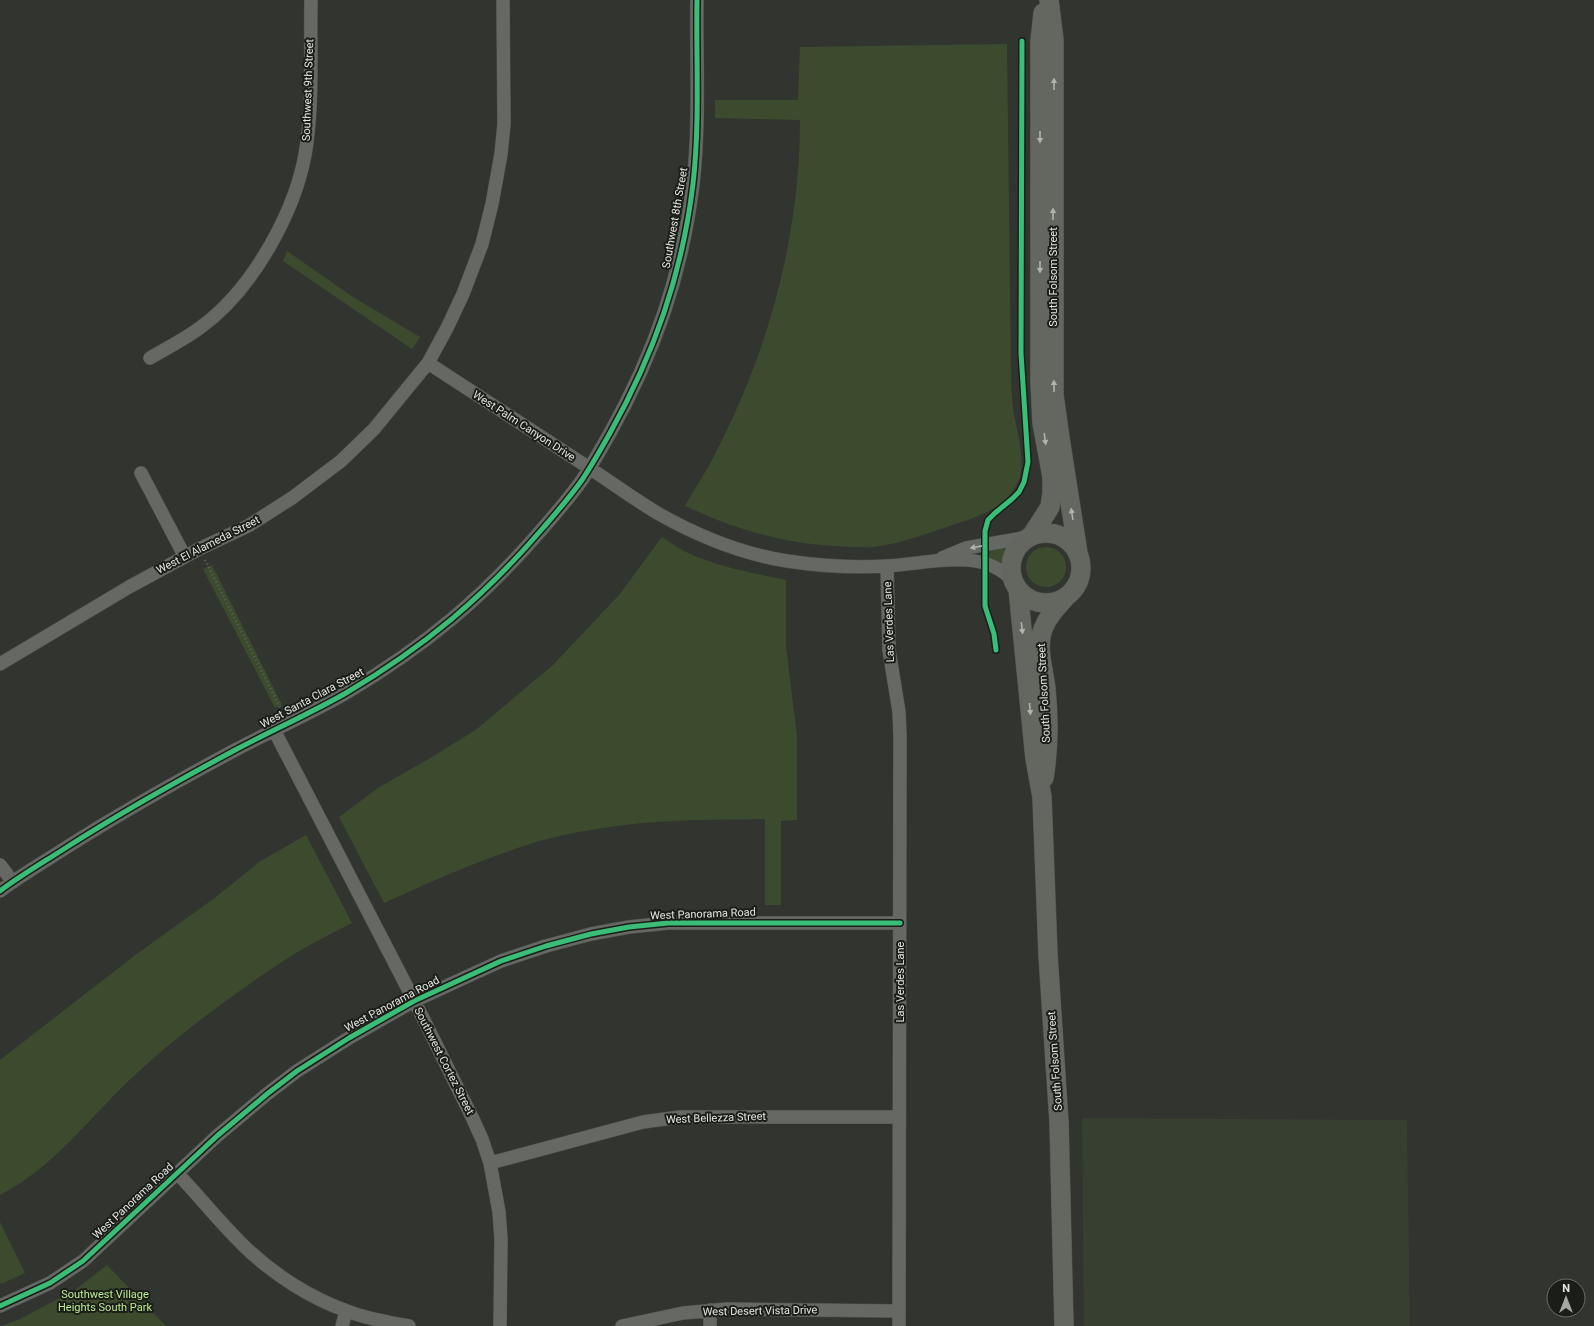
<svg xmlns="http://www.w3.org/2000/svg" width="1594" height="1326" font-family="Roboto,sans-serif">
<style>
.built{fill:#363f30}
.green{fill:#3c4b2d}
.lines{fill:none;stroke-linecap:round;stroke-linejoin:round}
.street-casing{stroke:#4e514c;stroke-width:14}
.secondary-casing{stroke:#4e514c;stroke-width:20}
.path{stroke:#60625f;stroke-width:2.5;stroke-dasharray:1 3;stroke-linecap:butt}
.street{stroke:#666864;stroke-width:13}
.secondary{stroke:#636760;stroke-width:19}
.cycleway-casing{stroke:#1b1d19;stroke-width:8}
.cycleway{stroke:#3abd76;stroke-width:5}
.oneway{fill:#b0b4ad}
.oneway2{fill:#b1b4ae}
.labels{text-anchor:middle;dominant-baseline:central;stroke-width:4;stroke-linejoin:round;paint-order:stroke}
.street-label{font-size:11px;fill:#e3e7e0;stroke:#1b1d19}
.park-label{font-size:11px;fill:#bceb92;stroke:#1b1d19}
</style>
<rect width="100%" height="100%" fill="#32352f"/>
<path class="built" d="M1082 1118 1407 1120 1410 1326H1084Z"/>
<path class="green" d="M1007 44 1011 375C1011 386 1012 397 1013 408 1016 429 1027 463 1018 482 1007 507 978 517 955 524 928 533 900 544 873 547 856 548 838 546 821 545 769 539 733 528 685 506 697 485 711 464 721 442 771 343 800 231 800 120L715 118V100H798L800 47Z
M287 251 353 297 420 337 412 349 283 261Z
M662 537C670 542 678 548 686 552 717 567 753 573 786 580V646L797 736V820L781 821V905H765V819C719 820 672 819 625 825 594 829 560 834 530 844 480 860 432 881 384 903L339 817 378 788 437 754 477 729 554 664 619 595Z
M1026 567a20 20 0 1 1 40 0a20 20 0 1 1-40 0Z
M1005 548 1002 563 989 559 990 551Z
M212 565 282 705 275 708 203 569Z
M306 835 352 923C331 934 310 944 291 956 237 991 184 1030 137 1073 92 1114 55 1167 0 1195V1060L134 956 216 897 259 862Z
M0 1222 25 1273 1 1284 0 1281Z
M107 1265 147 1307 166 1326H0L18 1320 75 1290Z"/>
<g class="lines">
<g class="street-casing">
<path id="street" d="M150 358C167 348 185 339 201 327 254 288 299 207 307 142 313 95 310 47 311 0
M428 363C479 396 529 429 580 462 607 479 632 498 659 514 698 536 742 554 787 561 820 566 853 568 887 566 927 564 982 546 1013 581
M141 473 185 557
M942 558 966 548 1028 537
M887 566 889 650 899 712 900 736 899 1326
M0 664 129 587 199 549 248 526 292 498 341 461 374 429 428 363 447 328 463 294 482 244 492 204 501 154 504 124 503 0
M274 730 422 1016 472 1117 482 1139 490 1163 499 1212 501 1239 500 1326
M0 865 13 882
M0 891C21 875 44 862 67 847 122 812 179 780 237 749 273 730 311 713 346 693 424 647 484 597 543 528 556 513 570 497 582 480 592 465 601 449 610 433 654 354 682 275 693 184 700 123 696 61 697 0
M490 1163 643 1122 680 1117H899
M177 1173C200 1197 221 1224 245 1247 273 1274 310 1298 347 1311 367 1319 388 1322 409 1326
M0 1306 50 1283 83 1261 217 1136 267 1094 297 1071 349 1038 414 1001 501 961 546 946 591 934 629 927 668 923H900
M342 1326 346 1311
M622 1326 683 1313 727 1309 899 1311
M710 1326V1310"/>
</g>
<g class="secondary-casing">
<path id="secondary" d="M1049 0 1054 40V395L1060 438 1078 553
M1011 568a35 35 0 1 1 70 0a35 35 0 1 1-70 0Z
M1032 535 1050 507 1052 493V477L1042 423 1040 382V41L1043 13
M1018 589 1035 759 1042 797 1048 955 1059 1122 1064 1326
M1044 778C1049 748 1049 719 1046 689 1044 670 1036 648 1043 629 1048 616 1057 607 1066 597"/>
</g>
<path class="path" d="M205 560 283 713"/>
<use href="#street" class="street"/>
<use href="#secondary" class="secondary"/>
<g class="cycleway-casing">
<path id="cycleway" d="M996 650 994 634 985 606V531L988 520 995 513 1012 499 1019 492 1024 482 1028 462 1021 353 1022 41
M0 891C21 875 44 862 67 847 122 812 179 780 237 749 273 730 311 713 346 693 424 647 484 597 543 528 556 513 570 497 582 480 592 465 601 449 610 433 654 354 682 275 693 184 700 123 696 61 697 0
M0 1306 50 1283 83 1261 217 1136 267 1094 297 1071 349 1038 414 1001 501 961 546 946 591 934 629 927 668 923H900"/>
</g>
<use href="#cycleway" class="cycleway"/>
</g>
<defs><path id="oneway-solid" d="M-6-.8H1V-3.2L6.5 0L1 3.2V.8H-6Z"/></defs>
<g class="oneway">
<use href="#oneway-solid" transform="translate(1054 84) rotate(-90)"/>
<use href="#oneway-solid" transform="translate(1040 137) rotate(90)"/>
<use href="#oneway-solid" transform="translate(1053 214) rotate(-90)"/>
<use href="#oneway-solid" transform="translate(1040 267) rotate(90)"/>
<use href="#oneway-solid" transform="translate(1054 386) rotate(-91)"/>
<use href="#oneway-solid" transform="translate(1045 439) rotate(82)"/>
<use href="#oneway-solid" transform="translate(1072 514) rotate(-99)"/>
<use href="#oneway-solid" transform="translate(1022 628) rotate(83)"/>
<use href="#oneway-solid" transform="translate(1030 709) rotate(85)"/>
</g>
<use class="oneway2" href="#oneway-solid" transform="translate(976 547) rotate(169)"/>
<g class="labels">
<g class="street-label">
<text transform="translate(308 90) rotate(-88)">Southwest 9th Street</text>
<text transform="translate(675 218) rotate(-80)">Southwest 8th Street</text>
<text transform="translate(1053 277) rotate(-90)">South Folsom Street</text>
<text transform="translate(524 426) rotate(33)">West Palm Canyon Drive</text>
<text transform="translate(208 545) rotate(-27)">West El Alameda Street</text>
<text transform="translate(889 622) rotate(-92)">Las Verdes Lane</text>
<text transform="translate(1044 693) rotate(-93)">South Folsom Street</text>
<text transform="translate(312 698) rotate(-28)">West Santa Clara Street</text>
<text transform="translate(703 914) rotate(-2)">West Panorama Road</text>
<text transform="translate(900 982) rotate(-90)">Las Verdes Lane</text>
<text transform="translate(392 1004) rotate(-28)">West Panorama Road</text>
<text transform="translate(444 1061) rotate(63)">Southwest Cortez Street</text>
<text transform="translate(1055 1061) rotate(-94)">South Folsom Street</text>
<text transform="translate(716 1118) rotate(-2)">West Bellezza Street</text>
<text transform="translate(133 1201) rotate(-43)">West Panorama Road</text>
<text transform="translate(760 1311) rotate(-1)">West Desert Vista Drive</text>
</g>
<g class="park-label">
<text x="105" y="1294">Southwest Village<tspan x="105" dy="13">Heights South Park</tspan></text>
</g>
</g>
<g transform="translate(1566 1298)"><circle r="19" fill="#1b1d19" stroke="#6b6e69"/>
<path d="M0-3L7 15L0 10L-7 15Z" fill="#a5a9a2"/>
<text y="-6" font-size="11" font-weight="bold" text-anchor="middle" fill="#e3e7e0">N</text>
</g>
</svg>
